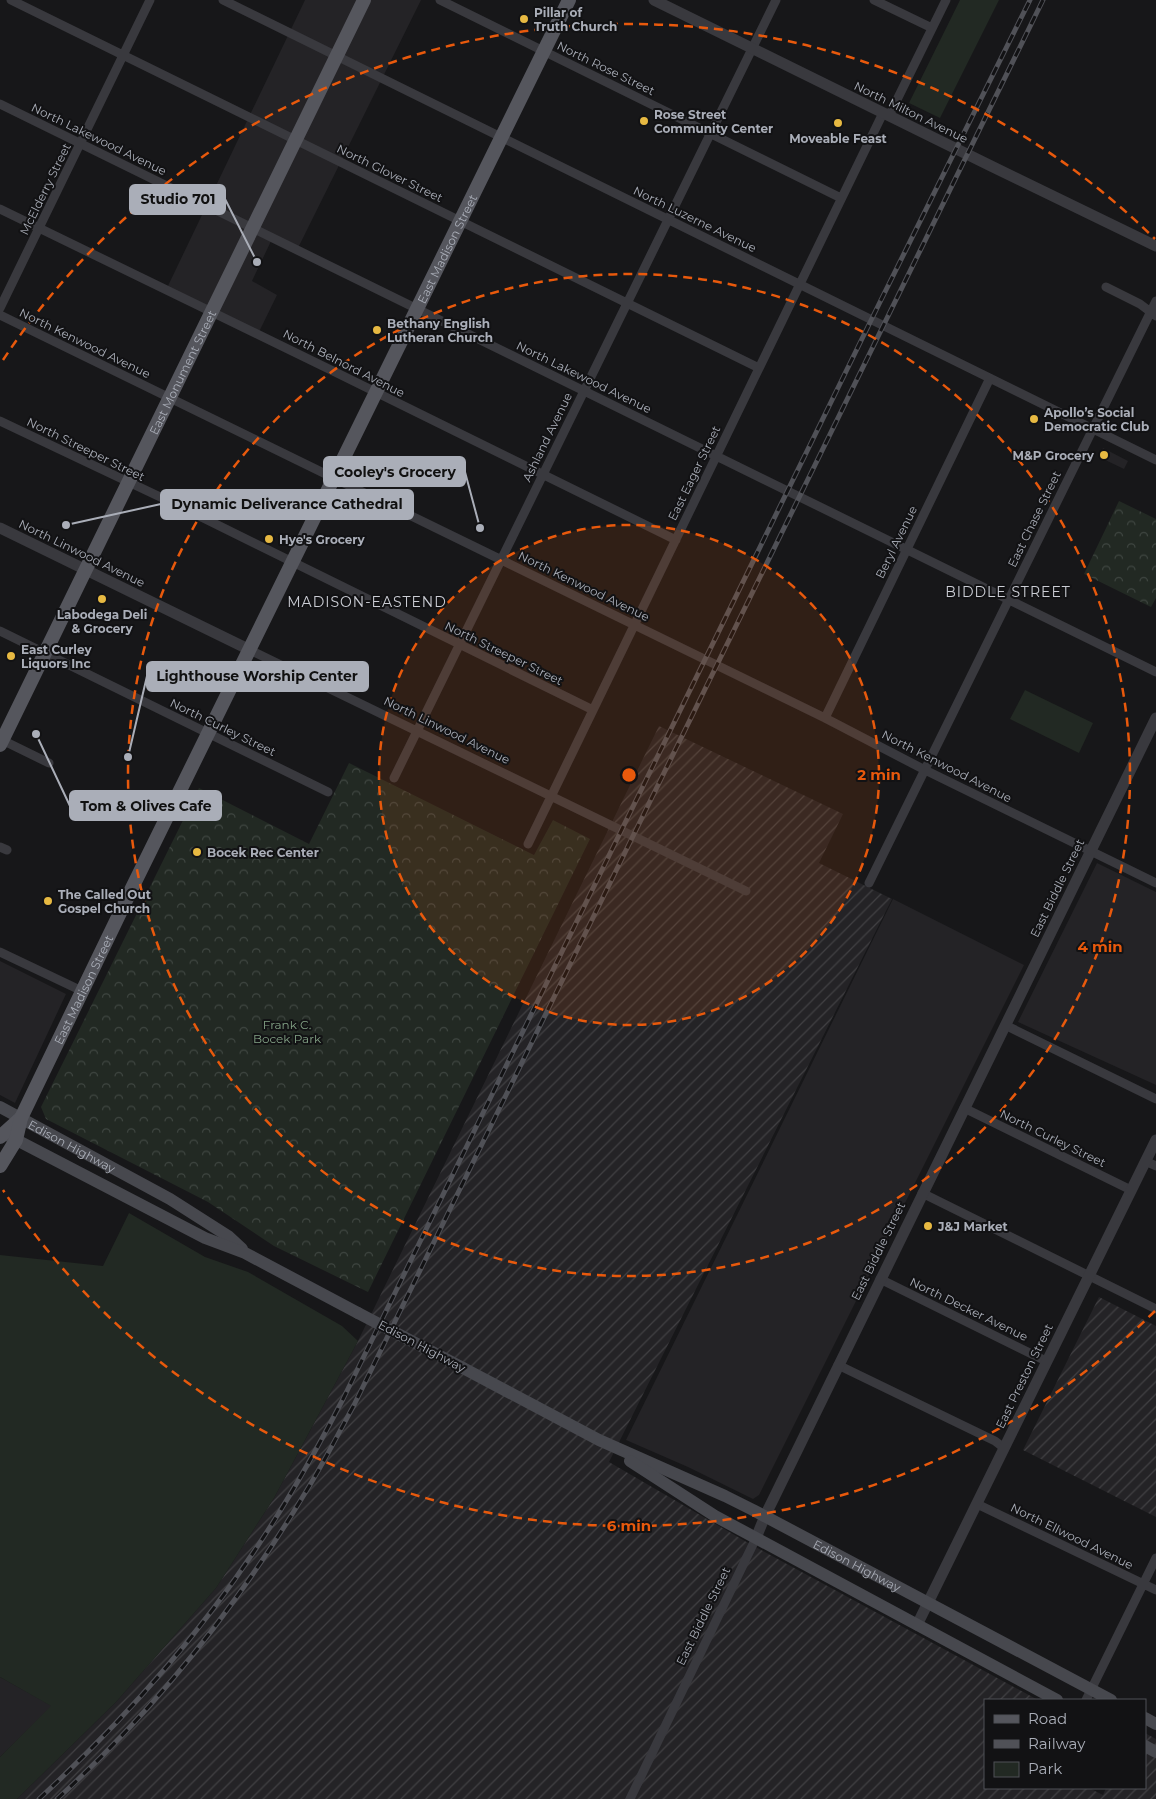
<svg xmlns="http://www.w3.org/2000/svg" width="1156" height="1799" font-family="Montserrat,sans-serif">
<style>
.built{fill:#242326}
.industrial{fill:url(#industrial-furrows)}
.green{fill:#222923}
.forest{fill:url(#forest-crowns)}
.lines{fill:none;stroke-linecap:round;stroke-linejoin:round}
.minor{stroke:#39393e;stroke-width:9}
.tertiary{stroke:#39393e;stroke-width:11}
.secondary{stroke:#47484e;stroke-width:12}
.primary{stroke:#55565d;stroke-width:14}
.rail-casing{stroke:#505157;stroke-width:5}
.rail{stroke:#121214;stroke-width:3;stroke-dasharray:9;stroke-linecap:butt}
.secondary-bridge{stroke:#47484e;stroke-width:12}
.ring{fill:none;stroke:#e8590c;stroke-width:2.5;stroke-dasharray:9 6}
.poi-dot{fill:#e7b942;stroke:#121214;stroke-width:2}
.labels{text-anchor:middle;dominant-baseline:central;stroke-width:4;stroke-linejoin:round;paint-order:stroke}
.poi-label{font-size:12px;font-weight:bold;fill:#aaaeb8;stroke:#121214;text-anchor:start}
.street-label{font-size:12px;fill:#aaaeb8;stroke:#121214}
.park-label{font-size:12px;fill:#83a286;stroke:#121214}
.neighbourhood-label{font-size:14px;letter-spacing:1px;fill:#cbcdd4;stroke:#121214}
.centre{fill:#e8590c;stroke:#121214;stroke-width:2.5}
.ring-label{font-size:15px;text-anchor:middle;font-weight:bold;fill:#e8590c;stroke:#121214;stroke-width:4;stroke-linejoin:round;paint-order:stroke}
.leader{fill:none;stroke:#aaaeb8;stroke-width:2}
.callout-dot{fill:#aaaeb8;stroke:#121214;stroke-width:2}
.callout{fill:#aaaeb8;stroke:#aaaeb8;stroke-width:2}
.callout-label{font-size:14px;text-anchor:middle;font-weight:bold;fill:#111}
</style>
<defs>
<pattern id="industrial-furrows" width="10" height="10" patternUnits="userSpaceOnUse" patternTransform="scale(1.25)"><rect width="10" height="10" fill="#242326"/><path d="M-1 1l2-2M0 10L10 0M9 11l2-2" fill="none" stroke="#414043"/></pattern>
<pattern id="forest-crowns" width="20" height="18" patternUnits="userSpaceOnUse" patternTransform="scale(1.25)"><rect width="20" height="18" fill="#222923"/><path d="M2 6a3 3 0 1 1 6 0M12 15a3 3 0 1 1 6 0" fill="none" stroke="#3f4641"/></pattern>
</defs>
<rect width="100%" height="100%" fill="#171719"/>
<path class="built" d="M305 0H421L297 250 273 237 252 281 277 295 258 334 166 290Z
M1103 448 1128 461 1124 469 1099 457Z
M1097 863 1156 892V1085L1018 1022Z
M893 899 1024 965 759 1495 753 1499 688 1467 626 1440Z
M0 961 66 994 15 1103 0 1095Z
M0 1677 52 1706 0 1757Z"/>
<path class="industrial" d="M659 726 843 814 819 863 892 899 609 1462 750 1544 1038 1700H985V1788H1089L1103 1795 1106 1788H1145V1733L1156 1739V1799H17L116 1702 216 1588 274 1498 358 1341Z
M1099 1297 1156 1326V1517L1023 1450Z"/>
<path class="green" d="M960 0H999L940 118 909 103Z
M1025 690 1093 723 1079 753 1010 719Z
M129 1213 205 1257 248 1272 342 1326 358 1341 274 1498 216 1588 116 1702 17 1799H0V1757L51 1706 0 1677V1255L103 1266Z"/>
<path class="forest" d="M1119 501 1156 519V598L1151 607 1084 574Z
M349 763 534 855 553 820 590 839 368 1292 274 1246 208 1202 46 1119 41 1107 199 788 309 844Z"/>
<g class="lines">
<path class="minor" d="M11 0 759 368
M223 0 1156 460
M440 0 841 198
M874 0 932 28
M0 104 1156 672
M889 116 946 0
M0 209 333 371 676 540
M1106 287 1140 304 1156 316
M0 308 150 0
M0 315 825 718 925 770 1156 883
M0 421 175 504 593 710
M0 631 328 792
M250 650 746 891
M825 718 990 378
M0 739 49 763
M394 778 776 0
M528 844 883 113
M0 847 7 850
M869 883 1156 301
M0 952 82 991
M1005 1025 1156 1099
M964 1108 1131 1190
M1145 1161 1156 1166
M922 1193 1156 1309
M880 1279 1046 1361
M838 1365 995 1441 1004 1448
M977 1504 1156 1590
M1086 1700 1156 1558
M630 1799 756 1538"/>
<path class="tertiary" d="M654 0 989 165 1156 246
M0 528 250 650
M756 1538 765 1516 1156 718
M917 1625 1156 1140"/>
<g class="secondary">
<path id="s1" d="M0 1107 170 1199 228 1236 242 1249"/>
<path d="M7 1135 205 1238 245 1253 358 1313"/>
<path id="s2" d="M463 1368 599 1440 725 1496 753 1510 1111 1700"/>
<path d="M630 1461 715 1516 1057 1700"/>
<path d="M1145 1718 1156 1724"/>
<path d="M1145 1746 1156 1752"/>
</g>
<g class="primary">
<path id="s3" d="M0 745 364 0"/>
<path d="M0 1137 21 1118"/>
<path id="s4" d="M0 1166 16 1140 21 1118 132 888 569 0"/>
</g>
<g class="rail-casing">
<path id="rail" d="M39 1799C120 1724 194 1642 255 1550 288 1501 316 1451 343 1399L880 302 1030 0
M57 1799C153 1712 235 1609 302 1498 321 1468 337 1436 354 1405L1043 0"/>
</g>
<use href="#rail" class="rail"/>
<path class="secondary-bridge" d="M358 1313 463 1368"/>
</g>
<circle cx="629" cy="775" r="250" fill="#e8590c" fill-opacity=".12"/>
<g class="ring">
<circle cx="629" cy="775" r="250"/>
<circle cx="629" cy="775" r="501"/>
<path d="M1155 1311A751 751 0 0 1 3 1190M3 360A751 751 0 0 1 1155 239"/>
</g>
<g class="poi-dot">
<circle cx="524" cy="19" r="5"/>
<circle cx="644" cy="121" r="5"/>
<circle cx="838" cy="123" r="5"/>
<circle cx="377" cy="330" r="5"/>
<circle cx="1034" cy="419" r="5"/>
<circle cx="1104" cy="455" r="5"/>
<circle cx="269" cy="539" r="5"/>
<circle cx="102" cy="599" r="5"/>
<circle cx="11" cy="656" r="5"/>
<circle cx="197" cy="852" r="5"/>
<circle cx="48" cy="901" r="5"/>
<circle cx="928" cy="1226" r="5"/>
</g>
<g class="labels">
<g class="poi-label">
<text x="534" y="12">Pillar of<tspan x="534" dy="14">Truth Church</tspan></text>
<text x="654" y="114">Rose Street<tspan x="654" dy="14">Community Center</tspan></text>
<text x="838" y="138" text-anchor="middle">Moveable Feast</text>
<text x="387" y="323">Bethany English<tspan x="387" dy="14">Lutheran Church</tspan></text>
<text x="1044" y="412">Apollo’s Social<tspan x="1044" dy="14">Democratic Club</tspan></text>
<text x="1094" y="455" text-anchor="end">M&amp;P Grocery</text>
<text x="279" y="539">Hye's Grocery</text>
<text x="102" y="614" text-anchor="middle">Labodega Deli<tspan x="102" dy="14">&amp; Grocery</tspan></text>
<text x="21" y="649">East Curley<tspan x="21" dy="14">Liquors Inc</tspan></text>
<text x="207" y="852">Bocek Rec Center</text>
<text x="58" y="894">The Called Out<tspan x="58" dy="14">Gospel Church</tspan></text>
<text x="938" y="1226">J&amp;J Market</text>
</g>
<g class="street-label">
<text transform="translate(606 68) rotate(26)">North Rose Street</text>
<text transform="translate(911 112) rotate(26)">North Milton Avenue</text>
<text transform="translate(99 139) rotate(26)">North Lakewood Avenue</text>
<text transform="translate(390 173) rotate(26)">North Glover Street</text>
<text transform="translate(45 189) rotate(-64)">McElderry Street</text>
<text transform="translate(695 219) rotate(26)">North Luzerne Avenue</text>
<text stroke="none"><textPath href="#s4" startOffset="1021">East Madison Street</textPath></text>
<text transform="translate(85 343) rotate(26)">North Kenwood Avenue</text>
<text transform="translate(344 363) rotate(27)">North Belnord Avenue</text>
<text stroke="none"><textPath href="#s3" startOffset="415">East Monument Street</textPath></text>
<text transform="translate(584 377) rotate(26)">North Lakewood Avenue</text>
<text transform="translate(547 437) rotate(-64)">Ashland Avenue</text>
<text transform="translate(86 449) rotate(26)">North Streeper Street</text>
<text transform="translate(694 473) rotate(-64)">East Eager Street</text>
<text transform="translate(1034 519) rotate(-64)">East Chase Street</text>
<text transform="translate(896 542) rotate(-64)">Beryl Avenue</text>
<text transform="translate(82 553) rotate(26)">North Linwood Avenue</text>
<text transform="translate(584 586) rotate(26)">North Kenwood Avenue</text>
<text transform="translate(504 653) rotate(26)">North Streeper Street</text>
<text transform="translate(223 727) rotate(26)">North Curley Street</text>
<text transform="translate(447 730) rotate(26)">North Linwood Avenue</text>
<text transform="translate(947 766) rotate(27)">North Kenwood Avenue</text>
<text transform="translate(1057 888) rotate(-64)">East Biddle Street</text>
<text stroke="none"><textPath href="#s4" startOffset="196">East Madison Street</textPath></text>
<text transform="translate(1053 1138) rotate(26)">North Curley Street</text>
<text stroke="none"><textPath href="#s1" startOffset="82">Edison Highway</textPath></text>
<text transform="translate(878 1251) rotate(-64)">East Biddle Street</text>
<text transform="translate(969 1309) rotate(26)">North Decker Avenue</text>
<text transform="translate(422 1346) rotate(28)">Edison Highway</text>
<text transform="translate(1024 1376) rotate(-64)">East Preston Street</text>
<text transform="translate(1072 1536) rotate(26)">North Ellwood Avenue</text>
<text stroke="none"><textPath href="#s2" startOffset="441">Edison Highway</textPath></text>
<text transform="translate(703 1616) rotate(-64)">East Biddle Street</text>
</g>
<g class="park-label">
<text x="287" y="1024">Frank C.<tspan x="287" dy="14">Bocek Park</tspan></text>
</g>
<g class="neighbourhood-label">
<text x="1008" y="592">BIDDLE STREET</text>
<text x="367" y="602">MADISON-EASTEND</text>
</g>
</g>
<circle cx="629" cy="775" r="8" class="centre"/>
<g class="ring-label">
<text x="879" y="780">2 min</text>
<text x="1100" y="952">4 min</text>
<text x="629" y="1531">6 min</text>
</g>
<path class="leader" d="M257 262L225 199M480 528L465 472M66 525L161 504M128 757L147 676M36 734L70 806"/>
<g class="callout-dot">
<circle cx="257" cy="262" r="5"/>
<circle cx="480" cy="528" r="5"/>
<circle cx="66" cy="525" r="5"/>
<circle cx="128" cy="757" r="5"/>
<circle cx="36" cy="734" r="5"/>
</g>
<g class="callout">
<rect x="130" y="185" width="95" height="29" rx="5"/>
<rect x="324" y="457" width="141" height="29" rx="5"/>
<rect x="161" y="490" width="252" height="29" rx="5"/>
<rect x="147" y="662" width="221" height="29" rx="5"/>
<rect x="70" y="791" width="151" height="29" rx="5"/>
</g>
<g class="callout-label">
<text x="178" y="204">Studio 701</text>
<text x="395" y="477">Cooley's Grocery</text>
<text x="287" y="509">Dynamic Deliverance Cathedral</text>
<text x="257" y="681">Lighthouse Worship Center</text>
<text x="146" y="811">Tom &amp; Olives Cafe</text>
</g>
<rect x="984" y="1699" width="162" height="90" fill="#121214" stroke="#4f5056"/>
<rect x="994" y="1715" width="25" height="8" fill="#55565d" stroke="#4f5056"/>
<text x="1028" y="1724" font-size="15" fill="#aaaeb8">Road</text>
<rect x="994" y="1740" width="25" height="8" fill="#505157" stroke="#4f5056"/>
<text x="1028" y="1749" font-size="15" fill="#aaaeb8">Railway</text>
<rect x="994" y="1762" width="25" height="15" fill="#222923" stroke="#4f5056"/>
<text x="1028" y="1774" font-size="15" fill="#aaaeb8">Park</text>
</svg>
